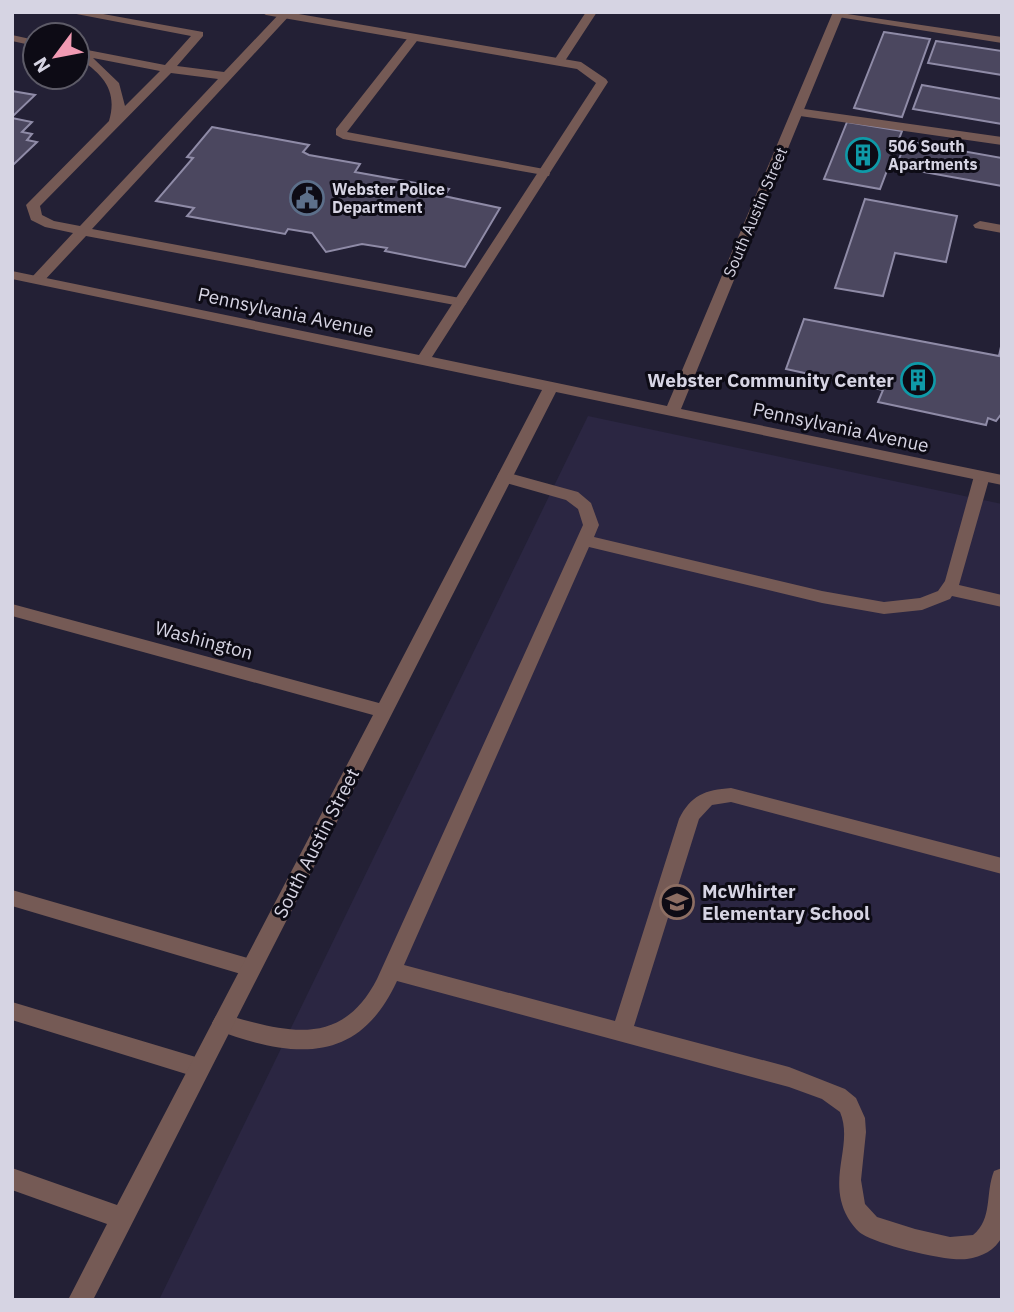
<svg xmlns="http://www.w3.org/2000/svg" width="1014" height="1312" font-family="'IBM Plex Sans',sans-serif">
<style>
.built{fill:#2b2642}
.building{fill:#4b475f;stroke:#8f8ba7;stroke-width:2}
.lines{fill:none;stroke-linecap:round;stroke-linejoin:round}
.lane{fill:#755a55;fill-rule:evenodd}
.street{fill:#755a55;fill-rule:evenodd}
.labels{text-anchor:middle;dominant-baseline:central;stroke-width:6;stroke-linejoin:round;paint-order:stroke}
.far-poi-label{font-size:16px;font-weight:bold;fill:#d6d4e3;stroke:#0d0b15;text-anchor:start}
.far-street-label{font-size:16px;fill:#d6d4e3;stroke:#0d0b15}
.street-label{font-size:19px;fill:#d6d4e3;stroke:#0d0b15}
.poi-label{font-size:19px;font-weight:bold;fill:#d6d4e3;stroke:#0d0b15;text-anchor:end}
</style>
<rect width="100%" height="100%" fill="#232035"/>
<path class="built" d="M588 416 1002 504V1300H159Z"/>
<path class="building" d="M884 32 930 39 902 117 854 108Z
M936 41 1002 51V75L928 63Z
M922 85 1002 99V124L913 109Z
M12 91 35 95 12 117Z
M12 118 32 122 22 132 32 134 27 140 37 142 12 166Z
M847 122 902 131 880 189 824 179Z
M212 127 309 145 303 152 309 155 360 164 355 172 449 189 444 196 500 208 465 267 385 251 387 248 362 244 326 252 312 233 288 229 285 234 187 216 194 208 156 201 193 158 187 157Z
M906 141 1002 158V186L896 167Z
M865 199 957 216 946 262 895 253 883 296 835 288Z
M804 319 999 356 1002 342V413L996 421 988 418 986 425 878 402 883 390 786 369Z"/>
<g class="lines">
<path class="lane" d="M66 12H92L203 32V36L177 66 224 72 280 13 290 15 92 229 460 298 467 302 465 305 460 306 86 236 42 283H32V277L73 233 45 227 31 220 26 205 109 121C118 91 103 74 78 58L77 48 165 65 191 36ZM93 58 160 71 125 106 119 83ZM171 73 218 79 80 226 54 221 42 215 40 206Z
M586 12H597L563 64H555L553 62Z
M834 12 1002 37V43L838 17 834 16Z
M414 34 420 37 347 132 544 169 550 173 549 176 343 139 336 135V129L410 35Z
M12 35 35 40V46L12 41Z
M797 108 1002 137V145L793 115V109Z
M980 221 1002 225V233L975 228 973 225Z
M982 471 990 476 959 585 1002 595V607L952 596 950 599 922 610 884 614 822 603 589 547 404 965 615 1021 679 819C691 795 705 790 731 788L1002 858V874L731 802 712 805 699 819 634 1026 789 1067 845 1089 856 1098 865 1118 866 1132 861 1180 865 1204 877 1217 915 1229 950 1237 973 1235C993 1219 985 1193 994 1171L1002 1168V1237C995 1250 982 1257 967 1259 947 1262 879 1245 862 1234 857 1231 851 1223 848 1218 826 1179 854 1145 840 1112L822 1099 789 1087 397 981C358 1066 293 1058 216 1030L212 1023 216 1016 223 1014C286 1032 341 1049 377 979L583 525 578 509 566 500 499 481 497 477 499 473 505 472 578 492 591 503 599 525 594 537 822 591 884 602 920 598 938 591 945 581 974 476Z
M12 890 251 959 258 962 261 968 258 974 251 977 12 906Z
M12 1002 199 1058 207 1061 210 1068 207 1075 199 1078 12 1020Z"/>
<path class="street" d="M261 12H287L581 62 606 79 608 82 432 357 667 406 833 12H844L681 409 1002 475V485L556 392 93 1300H68L107 1224 12 1190V1168L117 1205 373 715 12 616V604L379 703 542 390 12 279V271L419 355 596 83 577 69 266 15Z"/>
</g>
<defs>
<g id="building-ring" transform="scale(1.75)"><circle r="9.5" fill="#0d0b15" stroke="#0f9aa8" stroke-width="1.5"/><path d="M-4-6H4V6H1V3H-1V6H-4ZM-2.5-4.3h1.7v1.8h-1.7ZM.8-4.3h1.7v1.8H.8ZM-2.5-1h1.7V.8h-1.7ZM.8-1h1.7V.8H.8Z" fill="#0f9aa8"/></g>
<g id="civic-ring" transform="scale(1.75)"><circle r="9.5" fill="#0d0b15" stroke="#5c6f8a" stroke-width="1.5"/><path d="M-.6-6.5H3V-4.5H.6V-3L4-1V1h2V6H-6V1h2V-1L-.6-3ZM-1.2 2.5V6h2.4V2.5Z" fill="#5c6f8a"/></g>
<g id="school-ring" transform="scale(1.75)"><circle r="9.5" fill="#0d0b15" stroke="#8d6e63" stroke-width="1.5"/><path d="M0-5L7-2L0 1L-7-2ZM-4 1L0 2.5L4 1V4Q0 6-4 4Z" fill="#8d6e63"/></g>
</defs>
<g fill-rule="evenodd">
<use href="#building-ring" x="863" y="155"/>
<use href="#civic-ring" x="307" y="198"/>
<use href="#building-ring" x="918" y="380"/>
<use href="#school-ring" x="677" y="902"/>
</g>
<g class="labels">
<g class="far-poi-label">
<text x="888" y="146">506 South<tspan x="888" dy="18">Apartments</tspan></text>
<text x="332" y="189">Webster Police<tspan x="332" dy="18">Department</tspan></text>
</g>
<g class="far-street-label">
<text transform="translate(755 212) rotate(-67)">South Austin Street</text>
</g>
<g class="street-label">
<text transform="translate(286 312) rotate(12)">Pennsylvania Avenue</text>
<text transform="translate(841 427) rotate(12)">Pennsylvania Avenue</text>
<text transform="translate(204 640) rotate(15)">Washington</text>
<text transform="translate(316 843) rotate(-63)">South Austin Street</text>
</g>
<g class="poi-label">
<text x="894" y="380">Webster Community Center</text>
<text x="702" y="891" text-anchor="start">McWhirter<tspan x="702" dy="22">Elementary School</tspan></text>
</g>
</g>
<rect width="1014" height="1312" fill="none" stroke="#d6d4e3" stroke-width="28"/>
<g transform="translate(56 56) rotate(238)"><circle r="33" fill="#0d0b15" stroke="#5d5b67" stroke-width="2"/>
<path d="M0-5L12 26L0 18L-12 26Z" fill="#f19ab3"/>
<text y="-10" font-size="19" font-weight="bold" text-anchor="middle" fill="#d6d4e3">N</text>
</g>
</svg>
